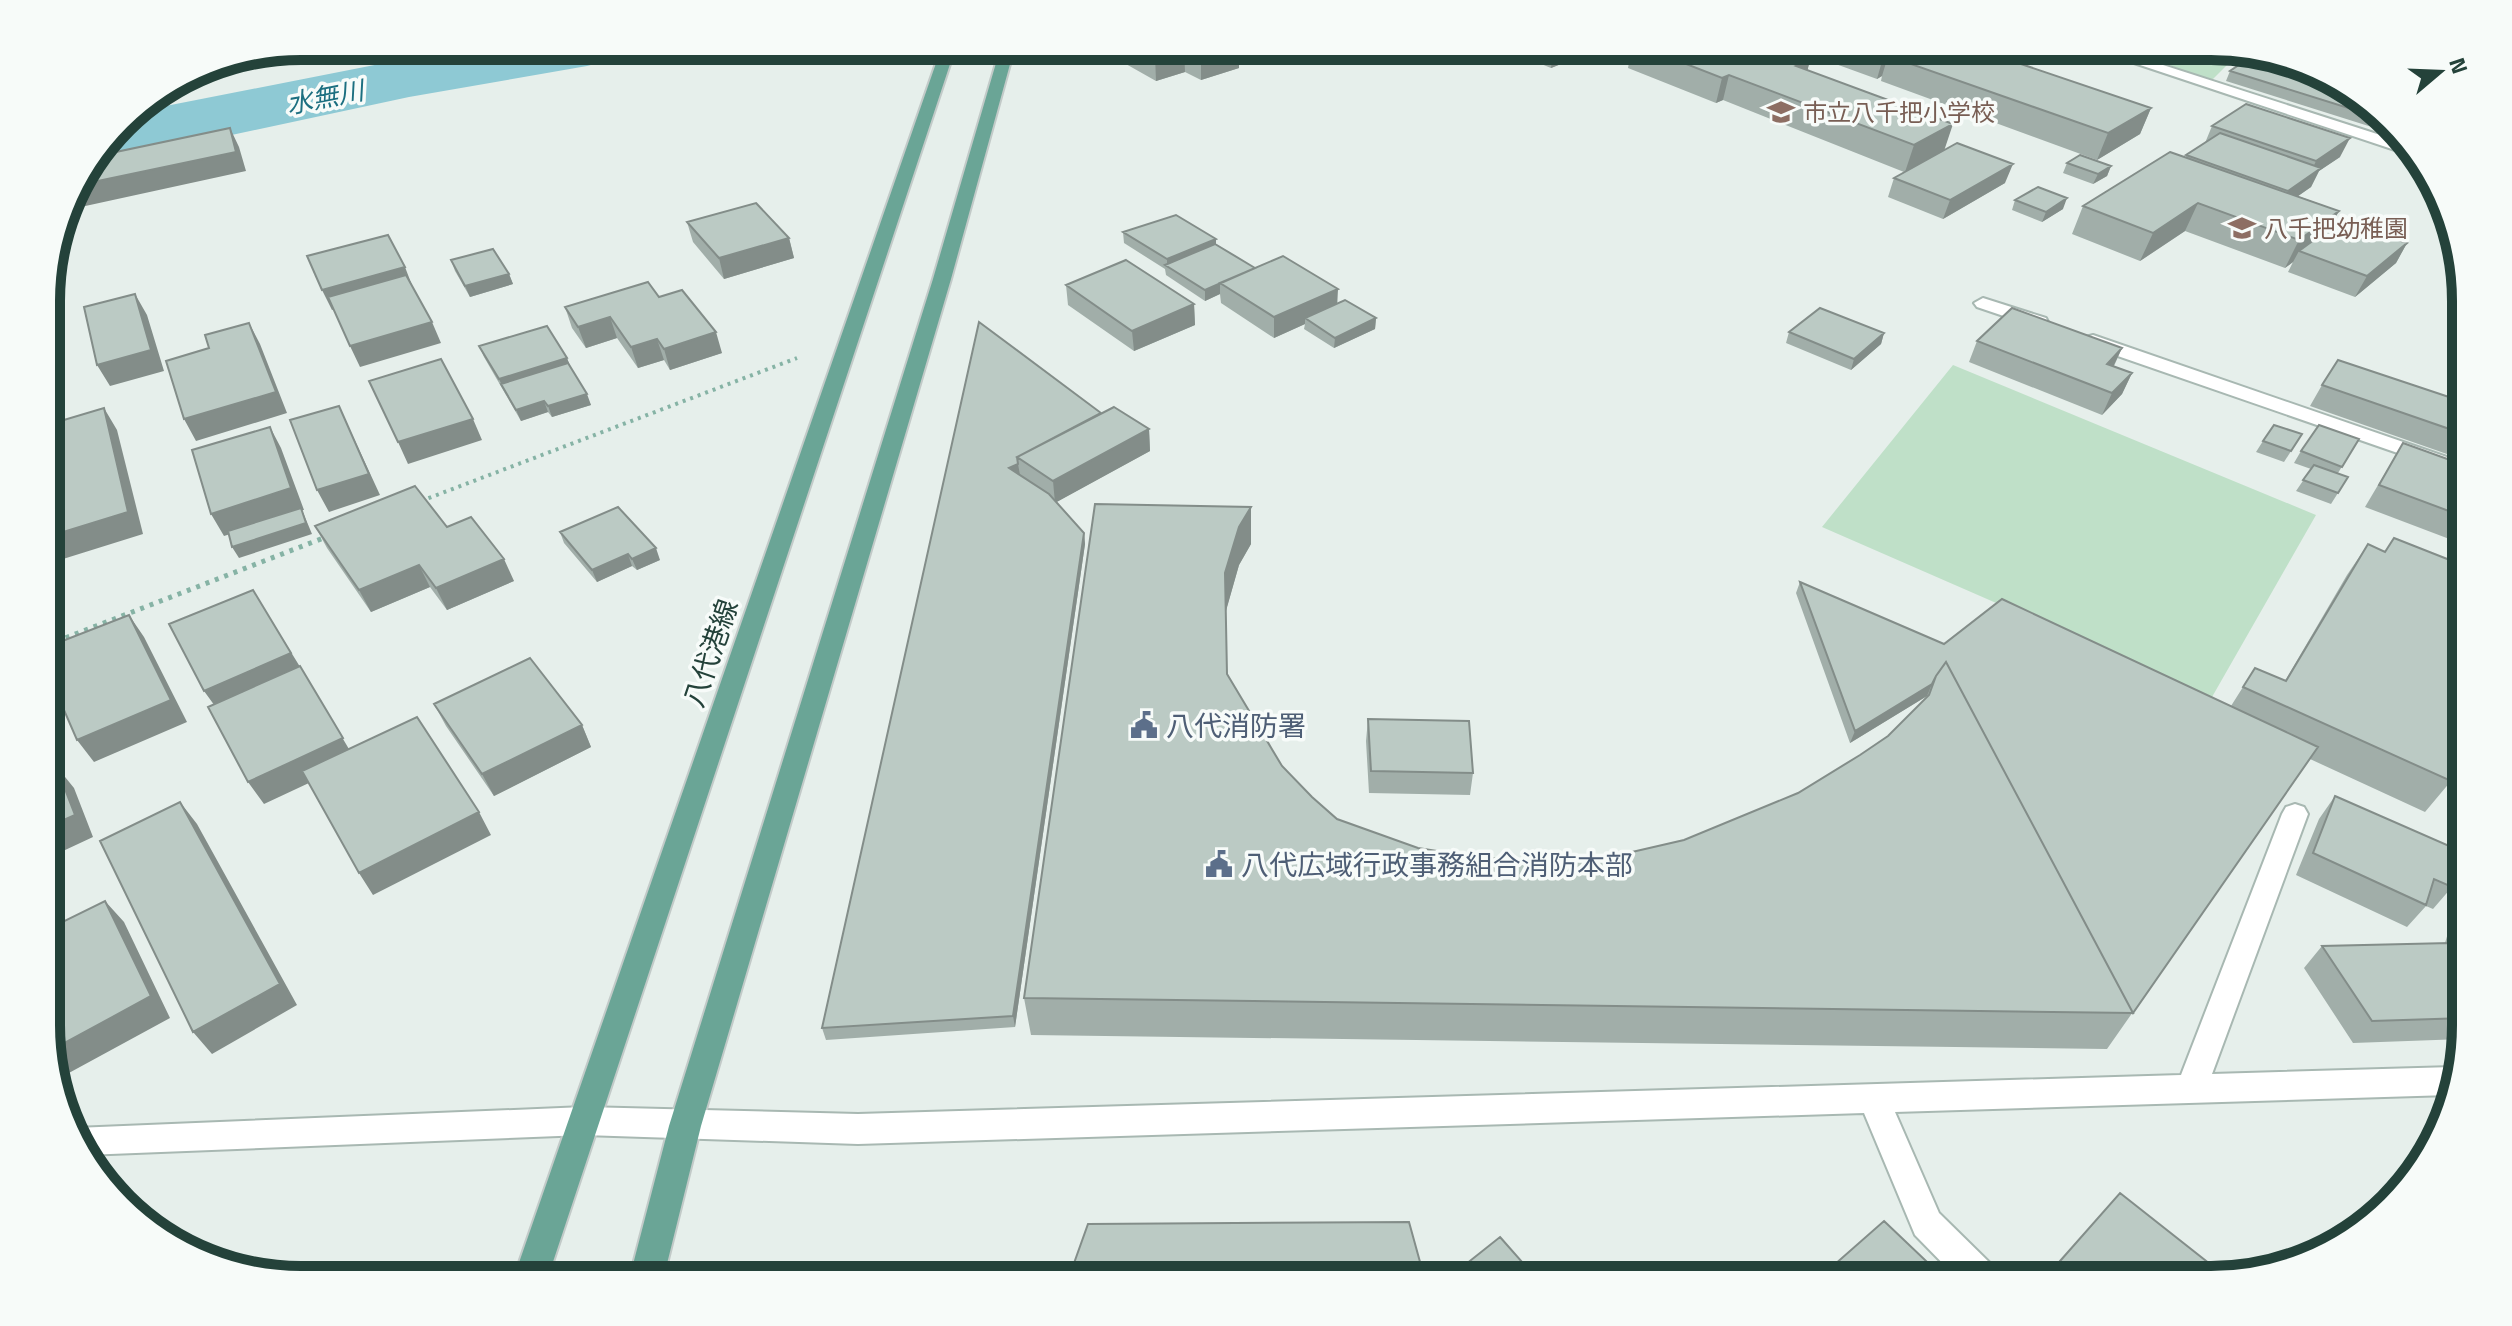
<svg xmlns="http://www.w3.org/2000/svg" width="2512" height="1326" font-family="'Titillium Web','Noto Sans JP',sans-serif">
<style>
.green{fill:#bfe0c8}
.lines{fill:none;stroke-linecap:round;stroke-linejoin:round}
.river{fill:#8ec9d4;fill-rule:evenodd}
.minor-casing{stroke:#a8b8b2;stroke-width:4}
.major-casing{stroke:#c2cac8;stroke-width:4}
.path-far1{stroke:#86b3a5;stroke-width:4;stroke-dasharray:3 5;stroke-linecap:butt}
.path{stroke:#86b3a5;stroke-width:5;stroke-dasharray:4 6;stroke-linecap:butt}
.minor{fill:#fff;fill-rule:evenodd}
.major{fill:#6aa596;fill-rule:evenodd}
.wall{fill:#a1aea9}
.shaded-wall{fill:#838d89}
.building{fill:#bbcac4;stroke:#838d89;stroke-width:2}
.labels{text-anchor:middle;dominant-baseline:central;stroke-width:7;stroke-linejoin:round;paint-order:stroke}
.far-education-label{font-size:24px;fill:#785e54;stroke:#f7fbf9;text-anchor:start}
.far-water-label{font-size:26px;font-style:italic;fill:#1c6f80;stroke:#f7fbf9}
.street-label{font-size:28px;fill:#24423a;stroke:#f7fbf9}
.service-label{font-size:28px;fill:#4e5e75;stroke:#f7fbf9;text-anchor:start}
.rim{fill:none;stroke:#24423a;stroke-width:10}
</style>
<rect width="100%" height="100%" fill="#e6efeb"/>
<path class="green" d="M2120 46H2211L2239 53 2211 81Z
M1953 365 2316 515 2212 697 1822 527Z"/>
<g class="lines">
<path class="river" d="M471 46H620L610 60 587 66 409 97 110 161 96 157 130 113Z"/>
<g class="minor-casing">
<path id="minor" d="M2083 46H2104L2405 143 2418 155 2407 154Z
M1983 298 2046 318 2048 322 2039 328 1977 307 1974 303Z
M2093 335 2464 463V476L2086 345V337Z
M2295 804 2304 807 2308 814 2212 1074 2453 1067 2456 1068 2450 1095 1895 1112 1939 1213 1995 1268 2000 1280H1959L1915 1235 1864 1113 858 1144 584 1135 85 1155 75 1128 584 1107 858 1114 2181 1075 2282 814 2286 807Z"/>
</g>
<g class="major-casing">
<path id="major" d="M942 46H956L547 1280H513Z
M1001 46H1015L951 279 701 1126 663 1280H629L669 1126 933 279Z"/>
</g>
<path class="path-far1" d="M421 501 797 358"/>
<path class="path" d="M47 645 326 537"/>
<use href="#minor" class="minor"/>
<use href="#major" class="major"/>
</g>
<path class="wall" d="M1094 46H1264L1256 49V55L1239 60V68L1201 80 1185 72 1156 81Z
M1497 46H1606L1551 68Z
M1632 46H1771L1810 60 1807 71 1944 150 2005 183 1943 219 1888 197 1894 178 1904 172 1723 100 1716 103 1628 68Z
M1786 46H1968L2151 108 2140 134 2097 160 1881 81 1882 76 1877 79Z
M2230 71 2324 73 2394 134 2226 81Z
M2212 126 2340 157 2319 171 2311 187 2298 196 2339 211 2329 228 2407 243 2396 263 2355 297 2288 272 2293 262 2285 268 2185 231 2140 261 2072 234 2083 206 2185 157 2205 143Z
M2067 163 2111 166 2107 176 2093 184 2063 173Z
M2015 200 2063 209 2042 222 2012 210Z
M687 222 789 238 794 258 724 279 693 242Z
M1123 232 1216 244 1255 268 1337 304 1376 318 1375 329 1334 348 1304 329 1305 324 1274 338 1221 303 1220 294 1205 301 1166 275 1165 269 1124 243Z
M451 260 509 274 513 284 470 297 455 271Z
M1066 285 1194 304 1195 325 1134 351 1068 305Z
M659 297 722 353 670 370 664 360 638 368 617 338 586 348 572 328 565 307Z
M979 322 1101 413 1149 429 1150 451 1056 502 1084 533 1085 544 1015 1027 826 1040 822 1028Z
M1789 332 1884 333 1881 344 1851 370 1786 343Z
M1977 341 2122 348 2114 366 2132 373 2122 394 2102 415 1969 362Z
M479 346 567 358 570 366 591 405 552 417 548 412 521 421 484 357Z
M2322 385 2464 402V460L2310 406Z
M2302 434 2284 462 2256 452 2263 441Z
M2359 439 2338 473 2348 477 2331 504 2296 491 2311 469 2294 463 2301 451Z
M2403 443 2464 465 2465 522 2452 540 2365 507Z
M1095 504 1251 544 1239 565 1226 610 1227 674 1282 766 1312 797 1337 819 1418 848 1481 858 1545 860 1619 855 1684 840 1798 793 1860 755 1888 736 1926 699 1927 696 1850 743 1796 593 1800 582 1944 644 2231 706 2255 668 2285 681 2347 575 2368 544 2451 781 2425 812 2310 759 2107 1049 1031 1035 1024 998Z
M315 526 447 527 514 581 447 610 430 587 371 612 327 548Z
M2465 531V545L2459 542Z
M560 532 660 560 637 570 632 566 597 582 564 543Z
M434 704 582 725 591 747 494 796 446 726Z
M1368 719 1473 773 1470 795 1369 793 1366 741Z
M2335 796 2452 887 2433 909 2426 906 2407 927 2296 875 2319 819Z
M2466 886V1025L2463 1039 2353 1043 2304 968 2322 946 2445 943 2460 893Z
M2120 1193 2227 1279 2045 1280Z"/>
<path class="shaded-wall" d="M1184 46 1185 72 1156 81 1155 55Z
M1228 46H1264L1256 49V55L1239 60V68L1201 80V55Z
M1554 46H1606L1551 68Z
M1900 46H1923L1888 56 1882 76 1877 79 1884 54Z
M1810 60 1804 85 1796 66Z
M1729 75 1723 100 1716 103 1722 78Z
M2151 108 2140 134 2097 160 2108 133Z
M1953 124 1944 151 1905 172 1914 145Z
M230 128 239 147 246 171 67 210 74 186Z
M2350 138 2340 157 2319 171 2311 187 2278 210 2288 191 2309 176 2316 161Z
M2013 164 2005 183 1943 219 1950 200Z
M2111 166 2107 176 2093 184 2098 174Z
M2067 198 2063 209 2042 222 2046 212Z
M2198 203 2185 231 2140 261 2153 233Z
M2339 211 2324 238 2299 251 2293 262 2285 268 2299 240Z
M789 238 794 258 724 279 719 258Z
M1216 239V250L1167 266V259Z
M2407 243 2396 263 2355 297 2367 276Z
M405 267 413 288 332 310 322 290Z
M509 274 513 284 470 297 465 286Z
M1220 284V294L1205 301V290Z
M1338 289 1337 309 1305 318V324L1274 338V317Z
M135 294 147 315 164 371 110 386 97 365Z
M1194 304 1195 325 1134 351 1132 331Z
M610 317 617 338 586 348 578 327Z
M1376 318 1375 329 1334 348 1335 338Z
M432 322 441 343 360 367 350 346Z
M249 323 260 344 287 413 196 441 184 419Z
M716 332 722 353 670 370 664 349Z
M1884 333 1881 344 1851 370 1854 359Z
M657 339 664 360 638 368 631 347Z
M2122 348 2112 369 2107 364Z
M567 358 571 369 501 384 504 390 499 379Z
M2132 373 2122 394 2102 415 2112 393Z
M587 394 591 405 552 417 548 406Z
M544 401 548 412 521 421 516 410Z
M339 406 380 495 329 512 317 490Z
M104 408 117 430 143 534 47 564V537Z
M473 419 482 440 408 464 398 442Z
M270 427 281 448 304 510H302L312 534 239 558 232 547 302 511 224 536 211 514Z
M1149 429 1150 451 1055 503 1053 481Z
M1018 464 1020 475 1009 468Z
M1251 507V544L1239 565 1226 611 1225 573 1239 527Z
M1084 533 1085 544 1015 1027 1013 1016Z
M656 548 660 560 637 570 632 559Z
M628 554 632 566 597 582 592 570Z
M504 559 514 581 447 610 436 588Z
M419 565 430 587 371 612 359 590Z
M253 590 305 675 220 713 204 691Z
M129 615 144 637 187 722 94 762 77 740Z
M300 666 356 761 264 804 248 782Z
M1932 684 1927 696 1850 743 1855 731Z
M582 725 591 747 494 796 482 774Z
M48 740 61 772 74 788 93 837 48 858Z
M180 802 197 824 297 1005 212 1054 193 1032Z
M479 812 491 835 373 895 359 873Z
M105 901 124 922 170 1018 56 1080 48 1059V1052Z"/>
<path class="building" d="M1138 46H1228L1201 55 1184 46 1155 55Z
M1640 46H1771L1810 60 1796 66 1953 124 1914 145 1729 75 1722 78Z
M1862 46H1900L1884 54Z
M1910 46H1968L2151 108 2108 133 1888 56Z
M2252 56 2324 73 2374 116 2230 71Z
M2246 104 2350 138 2316 161 2212 126Z
M230 128 236 152 74 186 97 156Z
M2220 133 2321 168 2288 191 2186 155Z
M1957 143 2013 164 1950 200 1894 178Z
M2170 152 2339 211 2299 240 2198 203 2153 233 2083 206Z
M2080 155 2111 166 2098 174 2067 163Z
M2038 187 2067 198 2046 212 2015 200Z
M756 203 789 238 719 258 687 222Z
M1176 215 1216 239 1167 259 1123 232Z
M2341 220 2407 243 2367 276 2299 251Z
M388 235 405 267 322 290 307 256Z
M1215 244 1255 268 1205 290 1165 265Z
M493 249 509 274 465 286 451 260Z
M1283 256 1338 289 1274 317 1220 283Z
M1126 260 1194 304 1132 331 1066 285Z
M406 275 432 322 350 346 328 297Z
M648 282 659 297 682 290 716 332 664 349 657 339 631 347 610 317 578 327 565 307Z
M135 294 151 350 97 365 84 307Z
M1345 300 1376 318 1335 338 1305 318Z
M1820 308 1884 333 1854 359 1789 332Z
M2012 308 2122 348 2107 364 2132 373 2112 393 1977 341Z
M979 322 1101 413 1017 457 1018 464 1009 468 1049 494 1084 533 1013 1016 822 1028Z
M249 323 276 392 184 419 166 361 209 348 205 335Z
M547 326 567 358 499 379 479 346Z
M441 359 473 419 398 442 369 381Z
M2338 360 2464 402V434L2322 385Z
M568 363 587 394 548 406 544 401 516 410 501 384Z
M339 406 369 474 317 490 290 420Z
M1114 407 1149 429 1053 481 1017 457Z
M104 408 128 512 47 537V425Z
M2274 425 2302 434 2291 451 2263 441Z
M2319 425 2359 439 2342 467 2301 451Z
M270 427 291 488 211 514 192 450Z
M2403 443 2464 465 2465 517 2379 485Z
M2314 465 2348 477 2338 493 2303 480Z
M415 486 447 527 471 517 504 559 436 588 419 565 359 590 315 526Z
M1095 504 1251 507 1239 527 1225 573 1227 674 1282 766 1312 797 1337 819 1418 848 1481 858 1545 860 1619 855 1684 840 1798 793 1860 755 1888 736 1929 695 1936 676 1946 662 2133 1013 1024 998Z
M618 507 656 548 632 559 628 554 592 570 560 532Z
M301 508 306 523 232 547 228 531Z
M2394 538 2465 566V750L2451 781 2243 687 2255 668 2286 681 2368 544 2385 552Z
M1800 582 1944 644 2002 599 2318 747 2133 1013 1946 662 1936 676 1932 684 1855 731Z
M253 590 291 653 204 691 169 624Z
M129 615 171 700 77 740 47 671V647Z
M530 658 582 725 482 774 434 704Z
M300 666 343 738 248 782 208 707Z
M417 717 479 812 359 873 302 771Z
M1368 719 1469 721 1473 773 1371 771Z
M48 751 54 766 48 769Z
M56 766 75 815 48 827V769Z
M2335 796 2463 852 2452 887 2434 879 2426 905 2313 853Z
M180 802 280 984 193 1032 100 841Z
M105 901 151 996 48 1052V929Z
M2466 918V935L2461 933Z
M2450 943 2466 966V1018L2372 1021 2322 946Z
M2120 1193 2229 1279 2066 1280 2053 1269Z
M1884 1221 1946 1280H1817Z
M1409 1222 1425 1280H1068L1088 1224Z
M1500 1237 1538 1280H1446Z"/>
<defs>
<g id="school-bare" transform="scale(2.16)"><path d="M0-5L7-2L0 1L-7-2ZM-4 1L0 2.5L4 1V4Q0 6-4 4Z" fill="#8d6e63" stroke="#f7fbf9" stroke-width="2.5" paint-order="stroke"/></g>
<g id="civic-bare" transform="scale(2.16)"><path d="M-.6-6.5H3V-4.5H.6V-3L4-1V1h2V6H-6V1h2V-1L-.6-3ZM-1.2 2.5V6h2.4V2.5Z" fill="#5c6f8a" stroke="#f7fbf9" stroke-width="2.5" paint-order="stroke"/></g>
</defs>
<g fill-rule="evenodd">
<use href="#school-bare" x="1781" y="112"/>
<use href="#school-bare" x="2242" y="228"/>
<use href="#civic-bare" x="1144" y="725"/>
<use href="#civic-bare" x="1219" y="864"/>
</g>
<g class="labels">
<g class="far-education-label">
<text x="1803" y="112">市立八千把小学校</text>
<text x="2264" y="228">八千把幼稚園</text>
</g>
<g class="far-water-label">
<text transform="translate(325 97) rotate(-11)">水無川</text>
</g>
<g class="street-label">
<text transform="translate(710 653) rotate(-71)">八代港線</text>
</g>
<g class="service-label">
<text x="1166" y="725">八代消防署</text>
<text x="1241" y="864">八代広域行政事務組合消防本部</text>
</g>
</g>
<path d="M0 0H2512V1326H0ZM301 60H2211A241 241 0 0 1 2452 301V1025A241 241 0 0 1 2211 1266H301A241 241 0 0 1 60 1025V301A241 241 0 0 1 301 60Z" fill="#f7fbf9" fill-rule="evenodd"/>
<path class="rim" d="M301 60H2211A241 241 0 0 1 2452 301V1025A241 241 0 0 1 2211 1266H301A241 241 0 0 1 60 1025V301A241 241 0 0 1 301 60Z"/>
<g transform="translate(2440 72) rotate(71)" stroke="#f7fbf9" stroke-width="6" paint-order="stroke">
<path d="M0-6L14 30L0 20L-14 30Z" fill="#24423a"/>
<text y="-12" font-size="22" font-weight="bold" text-anchor="middle" fill="#24423a">N</text>
</g>
</svg>
